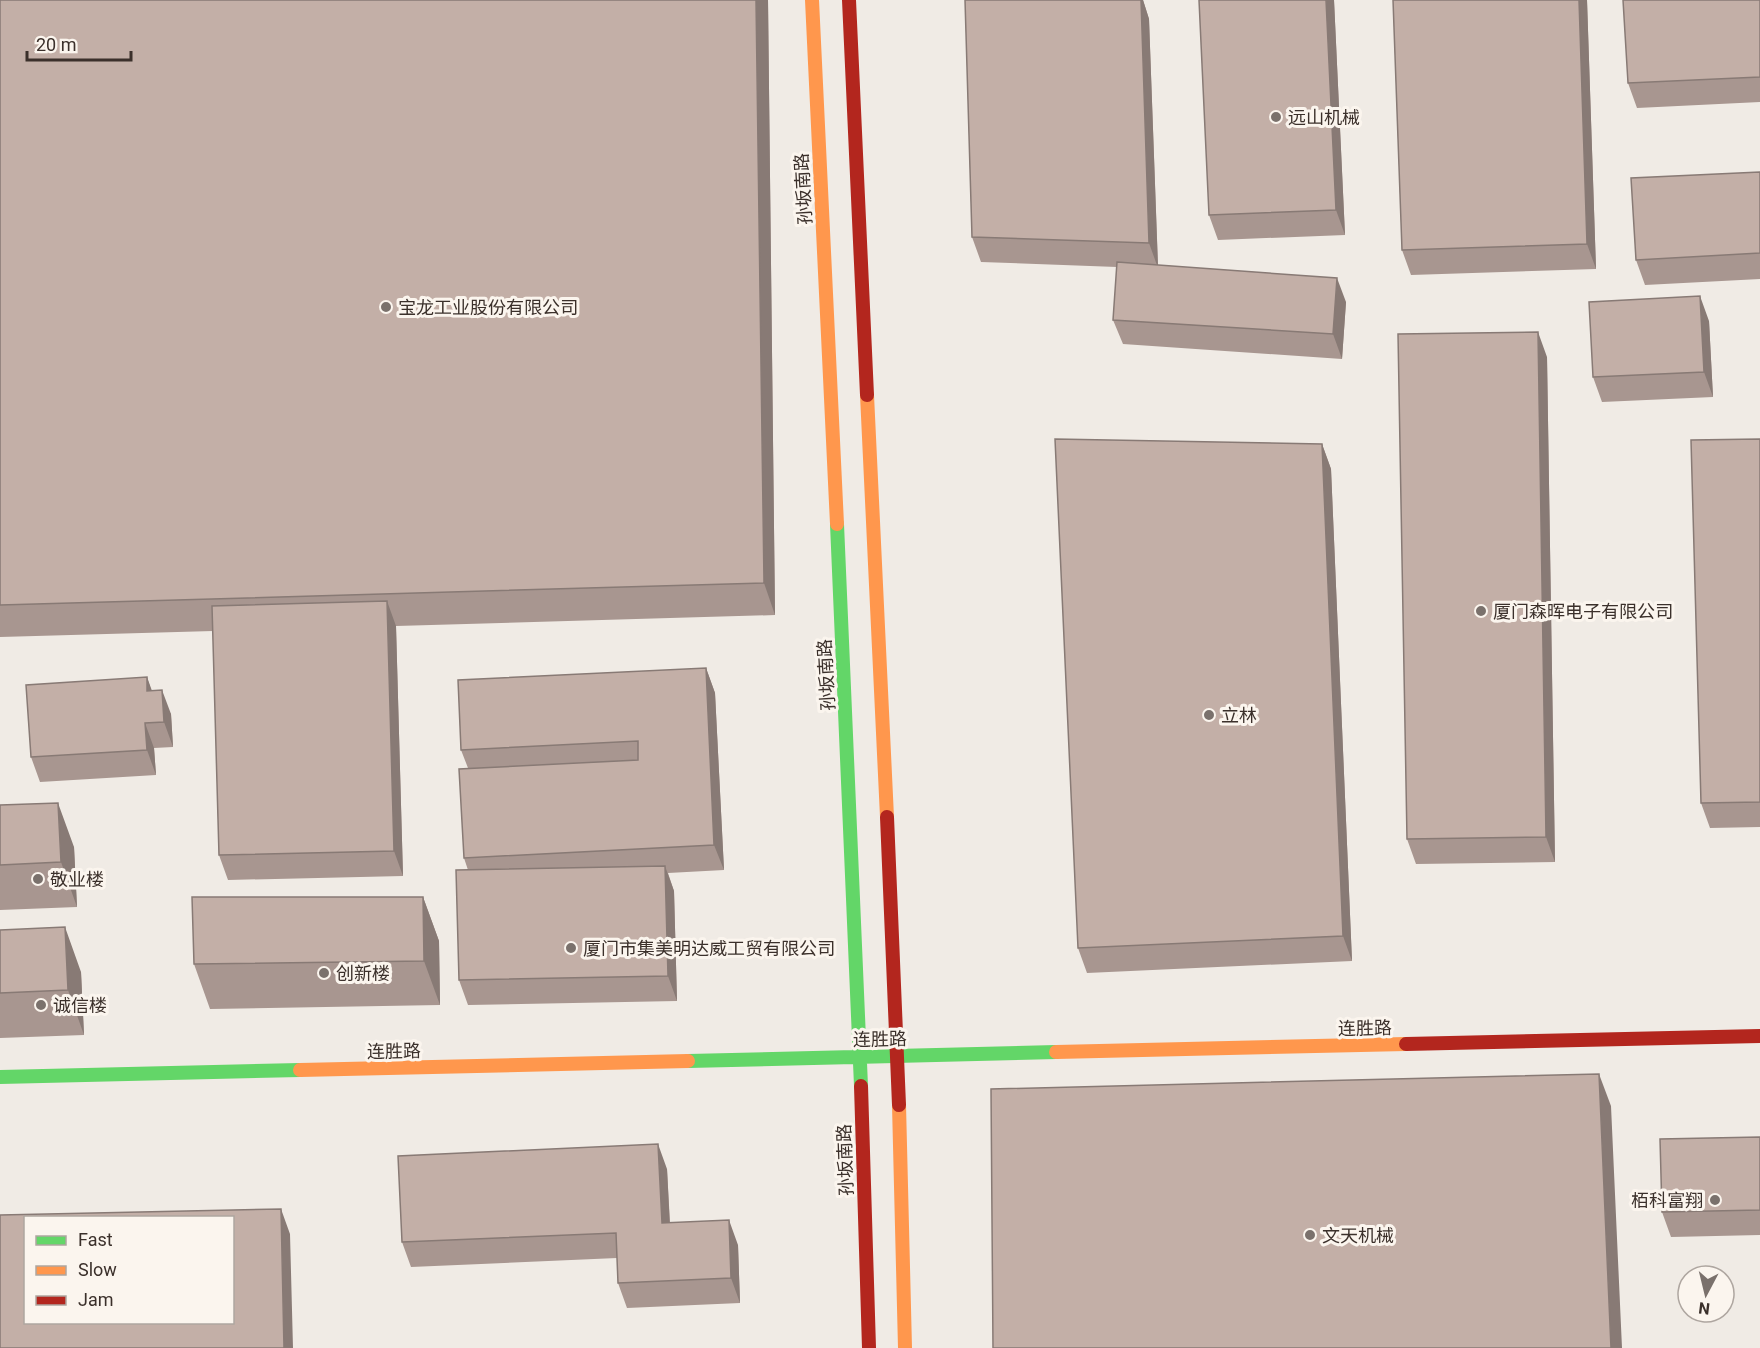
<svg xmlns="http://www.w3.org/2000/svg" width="1760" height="1348" font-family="Roboto,'Noto Sans SC',sans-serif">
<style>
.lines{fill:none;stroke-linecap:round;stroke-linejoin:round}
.fast{stroke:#63d668;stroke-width:14}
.slow{stroke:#ff974d;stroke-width:14}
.jam{stroke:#b3261e;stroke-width:14}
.wall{fill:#a89690}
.shaded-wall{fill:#887a75}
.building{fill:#c3afa7;stroke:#887a75;stroke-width:1.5;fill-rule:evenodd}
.poi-dot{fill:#7a716c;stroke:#fbf5ee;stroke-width:2}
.labels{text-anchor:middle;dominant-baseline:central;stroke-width:6;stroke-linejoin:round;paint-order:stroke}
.poi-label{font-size:18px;fill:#3b302b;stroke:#fbf5ee;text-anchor:start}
.street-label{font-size:18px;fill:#3b302b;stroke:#fbf5ee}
</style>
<rect width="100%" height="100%" fill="#f0ebe5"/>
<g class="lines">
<path class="fast" d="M837 524 861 1086
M688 1061 1056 1052
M0 1077 300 1070"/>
<path class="slow" d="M812 0 837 524
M867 395 887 817
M1056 1052 1406 1044
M300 1070 688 1061
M899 1105 905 1348"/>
<path class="jam" d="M849 0 867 395
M887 817 899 1105
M1406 1044 1760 1036
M861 1086 869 1348"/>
</g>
<path class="wall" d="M0 0H768L775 615 396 626 403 876 228 880 219 855 213 631 0 637Z
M965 0H1143L1149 19 1158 265 1346 302 1342 359 1123 344 1113 320 1117 267 981 262 972 237Z
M1334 0 1345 235 1218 240 1209 215Z
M1393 0H1587L1596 269 1411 275 1402 250Z
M1760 0V102L1637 108 1628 83Z
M1760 172V279L1645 285 1636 260Z
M1709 321 1713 397 1602 402 1593 377Z
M1547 357 1555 862 1416 864 1407 839Z
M1760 439V827L1710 828 1701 803Z
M1322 444 1331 469 1352 961 1087 973 1078 948Z
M706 668 715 693 724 870 668 873 674 891 677 1001 468 1005 459 980 468 870 464 858 468 768 461 750Z
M147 677 151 690 171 714 173 747 154 748 156 775 40 782 31 757Z
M0 805 74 847 77 907 0 910Z
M423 897 439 941 440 1005 210 1009 194 964Z
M0 930 81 972 84 1035 0 1038Z
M1760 1137V1235L1671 1237 1662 1212Z
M667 1169 670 1223 738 1245 740 1303 627 1308 618 1283 617 1258 411 1267 402 1242Z"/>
<path class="shaded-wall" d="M756 0H768L775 615 764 583Z
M1141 0H1143L1149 19 1158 268 1149 243Z
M1326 0H1334L1345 235 1336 210Z
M1579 0H1587L1596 269 1587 244Z
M1337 278 1346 302 1342 359 1333 334Z
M1700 296 1709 321 1713 397 1704 372Z
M1538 332 1547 357 1555 862 1546 837Z
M1322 444 1331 469 1352 961 1343 936Z
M387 601 396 626 403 876 394 851Z
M706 668 715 693 724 870 714 845Z
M147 677 156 702 147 691Z
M162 690 171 714 173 747 164 722Z
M145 723 154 748 156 775 147 750Z
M58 803 74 847 77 907 61 862Z
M665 866 674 891 677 1001 668 976Z
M423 897 439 941 440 1005 424 961Z
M65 927 81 972 84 1035 68 990Z
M1599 1074 1611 1106 1622 1348H1611Z
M658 1144 667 1169 671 1248 662 1223Z
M281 1209 290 1234 293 1348H284Z
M729 1220 738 1245 740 1303 731 1278Z"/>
<path class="building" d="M0 0H756L764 583 0 605Z
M965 0H1141L1149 243 972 237Z
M1199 0H1326L1336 210 1209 215Z
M1393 0H1579L1587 244 1402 250Z
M1623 0H1760V77L1628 83Z
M1760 172V253L1636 260 1631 178Z
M1117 262 1337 278 1333 334 1113 320Z
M1700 296 1704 372 1593 377 1589 302Z
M1538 332 1546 837 1407 839 1398 334Z
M1055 439 1322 444 1343 936 1078 948Z
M1760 439V802L1701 803 1691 440Z
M387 601 394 851 219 855 212 606Z
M706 668 714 845 464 858 459 769 638 760V741L461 750 458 680Z
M147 677V691L162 690 164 722 145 723 147 750 31 757 26 685Z
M58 803 61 862 0 865V805Z
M665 866 668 976 459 980 456 870Z
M192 897H423L424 961 194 964Z
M65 927 68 990 0 993V930Z
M1599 1074 1611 1348H993L991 1089Z
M1760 1137V1210L1662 1212 1660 1139Z
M658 1144 662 1223 729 1220 731 1278 618 1283 616 1233 402 1242 398 1156Z
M281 1209 284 1348H0V1215ZM26 1218H232V1323H26Z"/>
<g class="poi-dot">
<circle cx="1276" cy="117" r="6"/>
<circle cx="386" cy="307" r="6"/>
<circle cx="1481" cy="611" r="6"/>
<circle cx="1209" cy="715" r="6"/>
<circle cx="38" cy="879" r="6"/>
<circle cx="571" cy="948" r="6"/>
<circle cx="324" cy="973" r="6"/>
<circle cx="41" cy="1005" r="6"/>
<circle cx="1715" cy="1200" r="6"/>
<circle cx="1310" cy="1235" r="6"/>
</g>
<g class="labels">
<g class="poi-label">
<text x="1288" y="117">远山机械</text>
<text x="398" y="307">宝龙工业股份有限公司</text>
<text x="1493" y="611">厦门森晖电子有限公司</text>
<text x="1221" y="715">立林</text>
<text x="50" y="879">敬业楼</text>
<text x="583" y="948">厦门市集美明达威工贸有限公司</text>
<text x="336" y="973">创新楼</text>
<text x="53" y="1005">诚信楼</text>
<text x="1703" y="1200" text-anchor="end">栢科富翔</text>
<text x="1322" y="1235">文天机械</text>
</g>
<g class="street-label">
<text transform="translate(803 189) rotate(-93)">孙坂南路</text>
<text transform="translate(826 675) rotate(-93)">孙坂南路</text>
<text transform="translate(1365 1028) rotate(-1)">连胜路</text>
<text transform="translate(880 1039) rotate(-1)">连胜路</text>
<text transform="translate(394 1051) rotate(-1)">连胜路</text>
<text transform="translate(845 1160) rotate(-92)">孙坂南路</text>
</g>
</g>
<rect x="24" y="1216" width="210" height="108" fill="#fbf5ee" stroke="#aea6a0" stroke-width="1.5"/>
<rect x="36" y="1236" width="30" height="9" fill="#63d668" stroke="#aea6a0" stroke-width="1.5"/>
<text x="78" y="1246" font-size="18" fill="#3b302b">Fast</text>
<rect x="36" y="1266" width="30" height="9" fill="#ff974d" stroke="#aea6a0" stroke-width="1.5"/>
<text x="78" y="1276" font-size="18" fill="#3b302b">Slow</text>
<rect x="36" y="1296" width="30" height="9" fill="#b3261e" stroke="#aea6a0" stroke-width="1.5"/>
<text x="78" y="1306" font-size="18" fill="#3b302b">Jam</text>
<g transform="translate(1706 1294) rotate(187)"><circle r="28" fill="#fbf5ee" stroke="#aea6a0" stroke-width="1.5"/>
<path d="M0-4.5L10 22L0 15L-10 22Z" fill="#7a716c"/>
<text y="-9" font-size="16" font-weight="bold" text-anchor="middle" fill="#3b302b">N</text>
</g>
<path d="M27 51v9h104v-9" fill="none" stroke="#3b302b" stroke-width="3"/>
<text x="36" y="51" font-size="18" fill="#3b302b" stroke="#fbf5ee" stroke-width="4.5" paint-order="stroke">20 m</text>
</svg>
